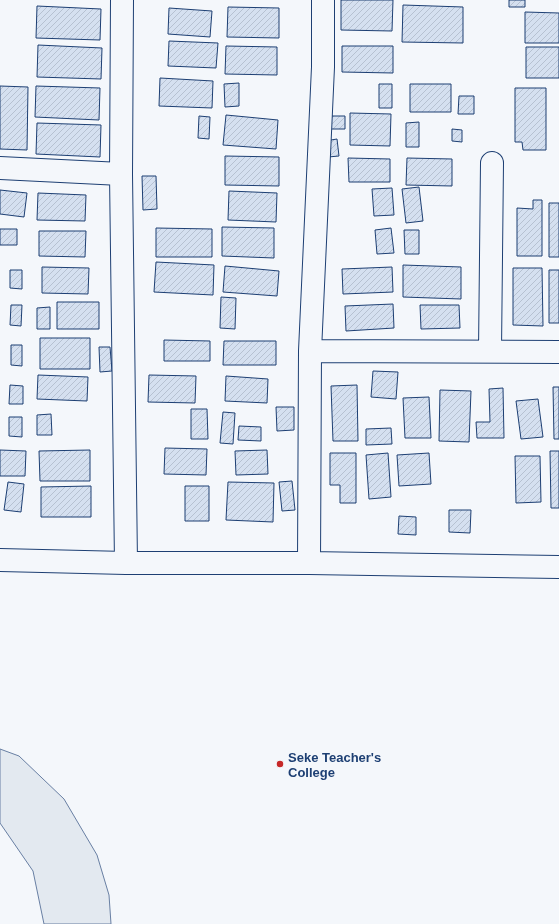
<svg xmlns="http://www.w3.org/2000/svg" width="559" height="924" font-family="Arial,sans-serif">
<style>
.garden{fill:#e3e9f0;stroke:#687fa3}
.building{fill:url(#building-hatch);stroke:#1d3f73}
.lines{fill:none;stroke-linecap:round;stroke-linejoin:round}
.minor-casing{stroke:#1d3f73;stroke-width:24}
.minor{stroke:#f4f7fb;stroke-width:22}
.poi-dot{fill:#c62828;stroke:#f4f7fb;stroke-width:1.5}
.labels{text-anchor:middle;dominant-baseline:central;stroke-width:3;stroke-linejoin:round;paint-order:stroke}
.poi-label{font-size:13px;font-weight:bold;fill:#1d3f73;stroke:#f4f7fb;text-anchor:start}
</style>
<defs>
<pattern id="building-hatch" width="6" height="6" patternUnits="userSpaceOnUse"><rect width="6" height="6" fill="#d5e0f0"/><path d="M-1 1l2-2M0 6l6-6M5 7l2-2" fill="none" stroke="#b6c1d1"/></pattern>
</defs>
<rect width="100%" height="100%" fill="#f4f7fb"/>
<path class="garden" d="M0 749 19 756 64 799 97 855 109 895 111 924H44L33 871 0 823Z"/>
<path class="building" d="M341 0H393L392 31 341 30Z
M509 0H525V7H509Z
M403 5 463 7V43L402 42Z
M37 6 101 9 100 40 36 38Z
M228 7 279 8V38L227 37Z
M169 8 212 11 210 37 168 34Z
M525 12 559 13V43H525Z
M169 41 218 43 216 68 168 66Z
M38 45 102 48 101 79 37 77Z
M226 46 277 47V75L225 74Z
M342 46H393V73L342 72Z
M526 47H559V78H526Z
M160 78 213 81 212 108 159 106Z
M239 83V106L225 107 224 84Z
M379 84H392V108H379Z
M410 84H451V112H410Z
M0 86 28 87 27 150 0 149Z
M36 86 100 88 99 120 35 117Z
M515 88H546V150H523L522 142H515Z
M459 96H474V114H458Z
M350 113 391 114 390 146 350 145Z
M226 115 278 120 276 149 223 145Z
M199 116 210 117 209 139 198 138Z
M330 116H345V129H329Z
M419 122V147H406V123Z
M37 123 101 125 100 157 36 154Z
M452 129 462 130V142L452 141Z
M337 139 339 156 328 157 325 141Z
M225 156 279 157V186L225 185Z
M348 158 390 159V182H349Z
M407 158 452 159V186L406 185Z
M142 176H156L157 209 143 210Z
M419 187 423 221 406 223 402 189Z
M392 188 394 215 374 216 372 189Z
M0 190 27 193 24 217 0 214Z
M229 191 277 193 276 222 228 220Z
M38 193 86 195 85 221 37 220Z
M533 200H542V256H517V208L533 209Z
M549 203H559V257H549Z
M222 227 274 228V258L222 256Z
M156 228 212 229V257H156Z
M391 228 394 253 377 254 375 230Z
M0 229H17V245H0Z
M404 230H419V254H405Z
M39 231H86L85 257 39 256Z
M156 262 214 265 213 295 154 292Z
M403 265 461 267V299L403 297Z
M225 266 279 271 277 296 223 292Z
M42 267 89 268 88 294 42 293Z
M392 267 393 292 343 294 342 269Z
M513 268H542L543 326 513 325Z
M10 270H22V289L10 288Z
M549 270H559V323H549Z
M221 297 236 298 235 329 220 328Z
M57 302H99V329H57Z
M393 304 394 328 346 331 345 306Z
M11 305H22L21 326 10 325Z
M420 305H459L460 328 421 329Z
M50 307V329H37V308Z
M40 338H90V369H40Z
M164 340 210 341V361H164Z
M224 341H276V365H223Z
M11 345H22V366L11 365Z
M99 347H110L112 371 100 372Z
M373 371 398 372 396 399 371 397Z
M38 375 88 377 87 401 37 399Z
M149 375 196 376 195 403 148 402Z
M226 376 268 379 267 403 225 401Z
M10 385 23 386V404H9Z
M357 385 358 441H333L331 386Z
M553 387H559V439H554Z
M503 388 504 438H477L476 422H490L489 389Z
M440 390 471 391 469 442 439 441Z
M429 397 431 438H405L403 398Z
M538 399 543 437 521 439 516 401Z
M276 407H294V430L277 431Z
M191 409H207L208 439H191Z
M223 412 235 413 233 444 220 443Z
M51 414 52 435H37V415Z
M9 417H22V437L9 436Z
M239 426 261 427V441L238 440Z
M391 428 392 444 366 445V429Z
M165 448 207 449 206 475 164 474Z
M0 450 26 451 25 476H0Z
M90 450V481H40L39 451Z
M267 450 268 474 236 475 235 451Z
M550 451H559V508H551Z
M330 453H356V503H340V485H330Z
M388 453 391 497 369 499 366 455Z
M429 453 431 484 399 486 397 455Z
M515 456H540L541 502 516 503Z
M292 481 295 510 282 511 279 482Z
M8 482 24 484 21 512 4 510Z
M228 482 274 483 273 522 226 520Z
M91 486V517H41V487Z
M185 486H209V521H185Z
M449 510H471L470 533 449 532Z
M399 516 416 517V535L398 534Z"/>
<g class="lines">
<g class="minor-casing">
<path id="minor" d="M122 0 121 174 126 563
M0 168 121 174
M310 351 559 352
M490 351 492 163
M0 560 126 563H309L559 567
M309 563 310 351 323 67V0"/>
</g>
<use href="#minor" class="minor"/>
</g>
<circle class="poi-dot" cx="280" cy="764" r="4"/>
<g class="labels">
<g class="poi-label">
<text x="288" y="757">Seke Teacher's<tspan x="288" dy="15">College</tspan></text>
</g>
</g>
</svg>
